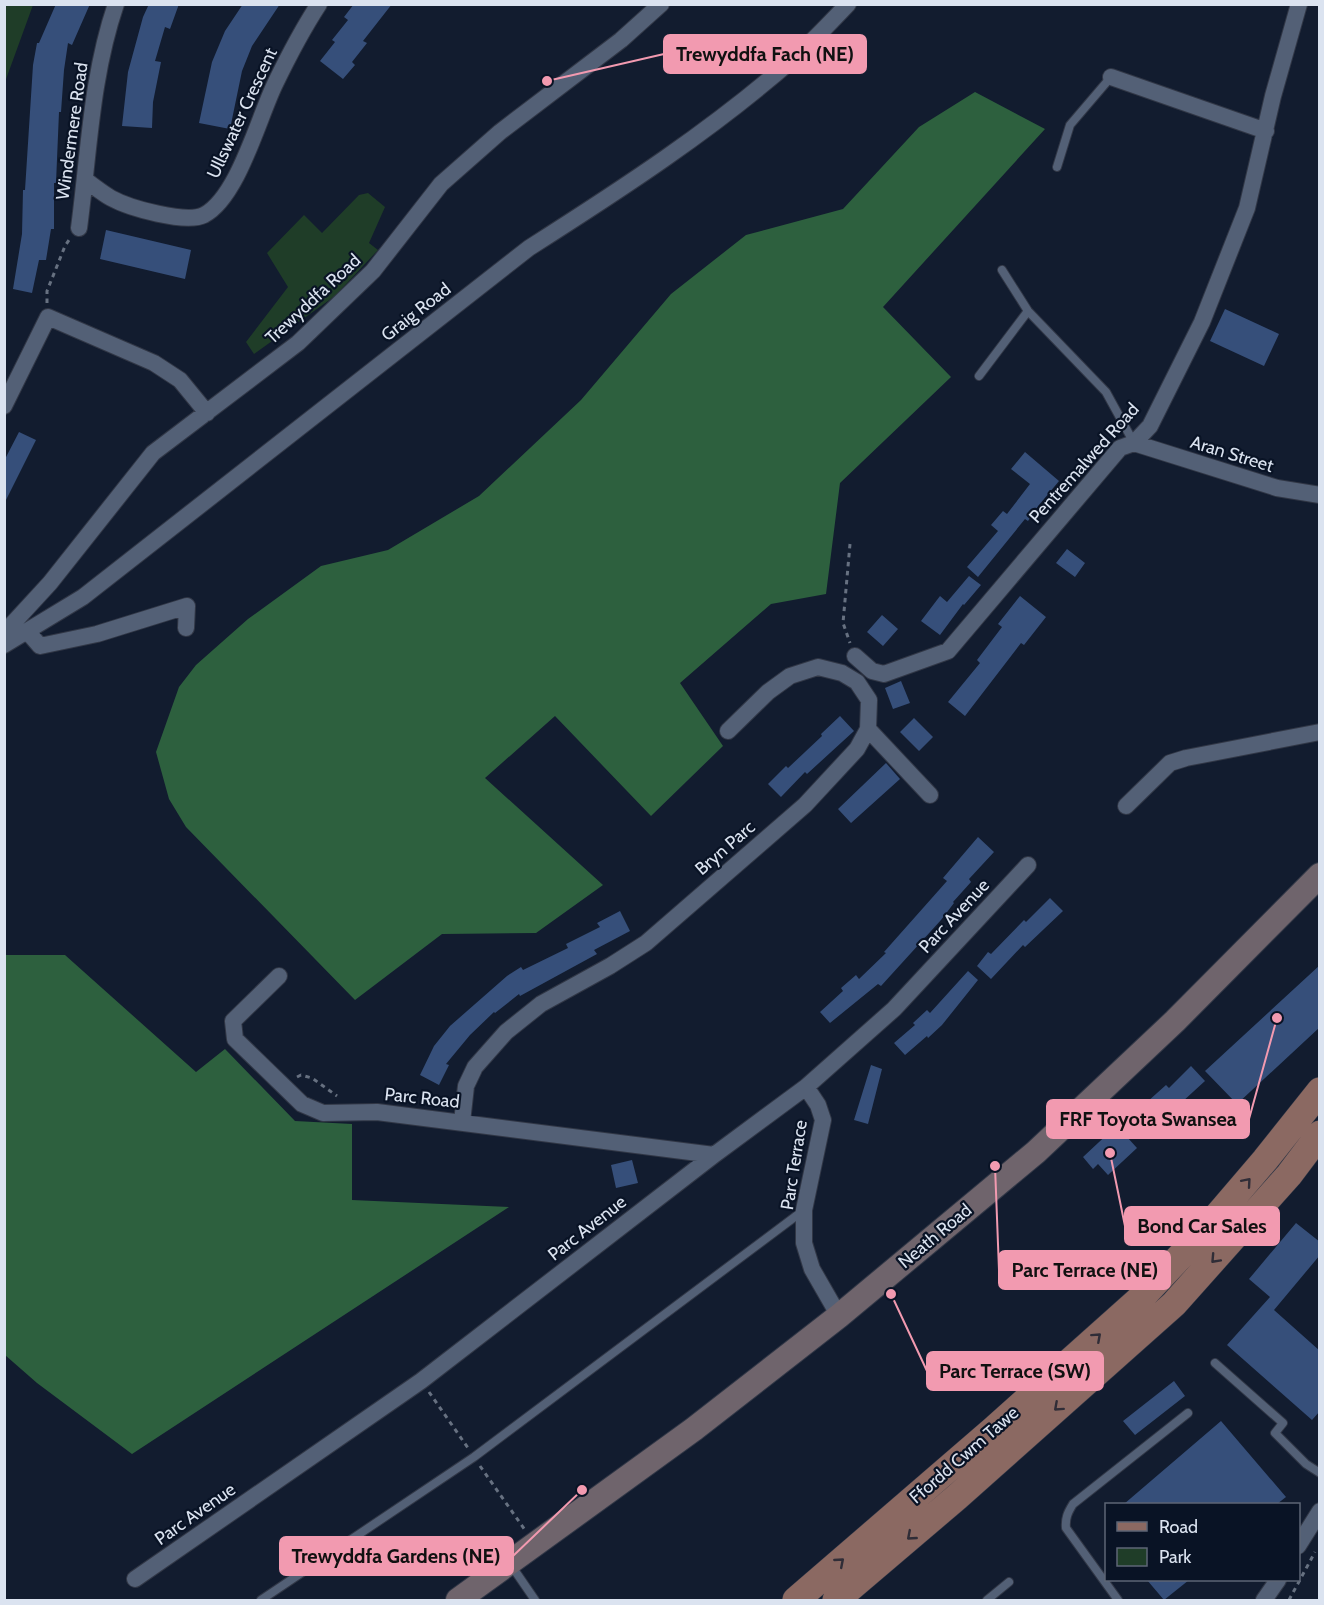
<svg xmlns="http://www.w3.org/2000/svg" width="1324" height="1605" font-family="Cabin,sans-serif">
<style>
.green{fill:#1f3d28}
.forest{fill:#2d603e}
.building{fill:#364f7a}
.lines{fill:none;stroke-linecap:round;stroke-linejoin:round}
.service-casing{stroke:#313746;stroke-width:10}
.minor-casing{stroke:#313746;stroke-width:18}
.secondary-casing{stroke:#313746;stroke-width:26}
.primary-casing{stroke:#313746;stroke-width:28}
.path{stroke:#677181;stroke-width:3;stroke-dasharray:4.5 4.5;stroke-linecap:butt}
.service{stroke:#536076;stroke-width:8}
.minor{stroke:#536076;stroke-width:16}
.secondary{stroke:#6f646c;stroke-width:24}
.primary{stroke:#8b6962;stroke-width:27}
.oneway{stroke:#302d37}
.labels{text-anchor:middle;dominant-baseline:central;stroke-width:4.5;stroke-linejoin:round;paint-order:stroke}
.street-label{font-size:18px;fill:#dbe3f0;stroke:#091325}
.leader{fill:none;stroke:#f29ab0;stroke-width:2}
.callout-dot{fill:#f29ab0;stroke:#091325;stroke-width:2}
.callout{fill:#f29ab0;stroke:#f29ab0;stroke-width:2}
.callout-label{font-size:20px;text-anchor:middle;font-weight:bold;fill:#111}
</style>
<rect width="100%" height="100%" fill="#121c2f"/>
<path class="green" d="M5 4 33 5 5 82 4 5Z
M368 193 385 207 369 243 378 250 335 296 254 354 246 342 288 287 267 253 304 215 322 233 359 195Z"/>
<path class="forest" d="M975 92 1045 129 883 307 951 377 840 483 826 594 771 604 680 683 723 746 651 816 555 716 485 778 603 885 536 933 442 934 355 1000 186 827 169 799 156 752 179 687 196 665 248 619 321 566 388 550 479 496 581 400 671 294 746 235 843 209 919 127Z
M5 955H65L196 1072 225 1049 295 1121 352 1124V1200L509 1207 132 1454 37 1383 5 1355Z"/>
<path class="building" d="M56 4H90L72 45 68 43 64 70 61 112H59L56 183H54V229H51L46 260H39L32 293 13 289 22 234 23 190H25L33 65 37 43H39Z
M149 4H179L170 29 165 27 155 61 161 62 153 102 152 128 122 126 128 72 143 17Z
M243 4H280L252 46 242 71 230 129 199 123 212 62 225 31Z
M354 4H392L363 41 367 43 352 62 355 65 343 79 320 61 335 42 332 40 348 20 344 17Z
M106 230 191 250 185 279 100 259Z
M1225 309 1279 334 1264 366 1210 341Z
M19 432 36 440 4 504V461Z
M1025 452 1059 481 1039 505 1028 521 1025 519 978 577 967 567 998 531 991 525 1003 511 1007 514 1030 484 1011 469Z
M1067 549 1085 563 1075 577 1056 563Z
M969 576 981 585 964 605 963 604 940 635 921 621 940 596 947 602Z
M1020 596 1046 617 1024 645 1021 643 965 716 948 702 980 663 977 660 1002 627 998 624Z
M882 615 898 629 883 646 867 632Z
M901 681 910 703 893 709 885 688Z
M840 716 854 731 807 774 805 772 781 797 768 784 786 766 788 768 822 736 821 734Z
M914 718 933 737 919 751 900 732Z
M886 763 900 779 851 823 838 809Z
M978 837 994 852 969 879 971 882 953 902 954 903 941 920 881 986 878 984 830 1023 820 1012 843 991 841 988 856 975 859 979 886 953 884 952 947 881 943 878Z
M1050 898 1063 911 1025 947 1023 945 991 979 977 966 988 952 991 954 1024 920 1026 922Z
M620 911 630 931 594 950 597 954 520 996 519 994 495 1013 494 1012 470 1035 446 1064 449 1065 439 1085 420 1075 434 1046 450 1026 507 976 521 967 523 970 568 948 566 944 600 927 597 923Z
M1320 965V1027L1237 1104 1205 1071Z
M968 971 978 980 942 1025 928 1038 927 1036 905 1055 894 1043 915 1025 913 1023 927 1010 930 1013Z
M871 1065 882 1069 868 1124 854 1120Z
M1191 1066 1205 1081 1182 1102 1187 1107 1169 1124 1156 1110 1127 1137 1137 1148 1108 1175 1098 1164 1093 1169 1083 1157 1144 1100 1147 1102 1166 1085 1169 1088Z
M632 1160 638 1183 616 1188 611 1165Z
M1296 1223 1320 1242V1255L1274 1310 1320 1351V1411L1312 1420 1227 1345 1270 1297 1249 1279Z
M1174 1381 1185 1396 1135 1435 1123 1421Z
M1221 1421 1286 1497 1277 1504H1124Z
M1147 1580H1189L1164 1600Z"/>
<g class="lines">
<g class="service-casing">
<path id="service" d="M1057 167 1070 125 1111 77
M1002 270 1028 311 1106 392 1134 443
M979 376 1028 311
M1215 1363 1283 1423 1275 1433 1306 1464 1320 1473
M511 1565 535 1600
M261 1600 474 1457 804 1210
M987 1600 1009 1582
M1118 1600 1066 1528C1065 1518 1068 1512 1073 1504L1188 1413"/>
</g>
<g class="minor-casing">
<path id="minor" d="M1111 77 1266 131
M85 180C94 186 102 193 111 198 129 208 186 224 204 215 238 197 258 119 275 84 288 57 302 30 319 4
M79 228C89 153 91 77 116 4
M4 406 48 317 154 363 180 380 207 413
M1134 443 1277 488 1320 495
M27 631 40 646 97 634 187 606 186 628
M4 633 50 583 153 453 298 343 373 271 441 184 500 132 621 40 661 4
M4 645 83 597 529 248C620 190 711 131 793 59 812 42 830 23 848 4
M855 656 872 671 884 674 948 651 1120 448 1134 443 1150 426 1202 322 1247 208 1273 96 1299 4
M868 729 930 795
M1126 806 1170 763 1186 758 1320 732
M279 976 233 1021 235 1039 302 1104 323 1113 377 1112 714 1155
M806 1087 818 1105 823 1120 804 1210V1243L812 1269 839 1316
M462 1122 466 1086 475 1067 506 1032 541 1004 610 966 646 943 805 805 857 749 868 729 869 700 857 682 842 673 818 667 790 676 768 692 728 731
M1298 1546 1320 1511
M135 1579 421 1381 714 1155 806 1087 894 1009 1028 865
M1264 1600 1278 1580"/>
</g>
<g class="secondary-casing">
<path id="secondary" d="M458 1600 694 1429 839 1316 1036 1152 1175 1021 1320 875"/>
</g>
<g class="primary-casing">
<path id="primary" d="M796 1600 993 1430 1142 1297 1206 1229 1265 1160 1320 1091
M836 1600 957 1497 1174 1304 1289 1175 1320 1134"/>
</g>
<path class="path" d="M47 303V291L65 246 69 240
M850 544 843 623 850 643
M297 1077 301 1075 312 1078 337 1096
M429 1392 468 1448
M480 1466 525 1530
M1289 1600 1315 1552"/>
<use href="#service" class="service"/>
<use href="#minor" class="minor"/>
<use href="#secondary" class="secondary"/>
<use href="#primary" class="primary"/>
</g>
<defs><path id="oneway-chevron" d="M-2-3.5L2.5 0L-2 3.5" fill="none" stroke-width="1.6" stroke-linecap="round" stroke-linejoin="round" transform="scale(1.5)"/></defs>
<g class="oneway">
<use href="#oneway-chevron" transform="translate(1247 1182) rotate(-49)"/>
<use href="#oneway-chevron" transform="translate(1215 1259) rotate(133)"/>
<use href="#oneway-chevron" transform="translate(1097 1337) rotate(-42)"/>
<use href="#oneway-chevron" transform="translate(1058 1407) rotate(138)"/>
<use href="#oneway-chevron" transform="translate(911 1536) rotate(139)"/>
<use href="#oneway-chevron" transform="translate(840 1562) rotate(-41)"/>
</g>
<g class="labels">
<g class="street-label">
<text transform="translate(242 113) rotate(-65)">Ullswater Crescent</text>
<text transform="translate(72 131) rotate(-82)">Windermere Road</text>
<text transform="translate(313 299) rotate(-43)">Trewyddfa Road</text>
<text transform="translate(416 312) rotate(-38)">Graig Road</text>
<text transform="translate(1232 454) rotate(17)">Aran Street</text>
<text transform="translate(1084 463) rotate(-48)">Pentremalwed Road</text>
<text transform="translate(725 848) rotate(-41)">Bryn Parc</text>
<text transform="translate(954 916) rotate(-47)">Parc Avenue</text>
<text transform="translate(422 1098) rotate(6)">Parc Road</text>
<text transform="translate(794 1165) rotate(-81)">Parc Terrace</text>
<text transform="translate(587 1228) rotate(-38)">Parc Avenue</text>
<text transform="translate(935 1236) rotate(-40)">Neath Road</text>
<text transform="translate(964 1455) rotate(-41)">Ffordd Cwm Tawe</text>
<text transform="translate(195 1514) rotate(-35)">Parc Avenue</text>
</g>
</g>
<path class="leader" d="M547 81L664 54M1277 1018L1249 1119M1110 1153L1125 1226M995 1166L999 1270M891 1294L927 1371M582 1490L513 1556"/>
<g class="callout-dot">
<circle cx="547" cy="81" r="6"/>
<circle cx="1277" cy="1018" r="6"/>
<circle cx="1110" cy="1153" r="6"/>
<circle cx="995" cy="1166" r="6"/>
<circle cx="891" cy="1294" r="6"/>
<circle cx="582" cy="1490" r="6"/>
</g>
<g class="callout">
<rect x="664" y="35" width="202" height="38" rx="6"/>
<rect x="1047" y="1100" width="202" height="38" rx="6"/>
<rect x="1125" y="1207" width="154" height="38" rx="6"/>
<rect x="999" y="1251" width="171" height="38" rx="6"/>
<rect x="927" y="1352" width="176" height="38" rx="6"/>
<rect x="280" y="1537" width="233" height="38" rx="6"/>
</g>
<g class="callout-label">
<text x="765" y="61">Trewyddfa Fach (NE)</text>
<text x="1148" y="1126">FRF Toyota Swansea</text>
<text x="1202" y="1233">Bond Car Sales</text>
<text x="1085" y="1277">Parc Terrace (NE)</text>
<text x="1015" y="1378">Parc Terrace (SW)</text>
<text x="396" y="1563">Trewyddfa Gardens (NE)</text>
</g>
<rect width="1324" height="1605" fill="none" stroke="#dbe3f0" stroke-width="12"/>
<rect x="1105" y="1503" width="195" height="78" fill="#091325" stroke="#5d6676" stroke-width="1.5"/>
<rect x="1117" y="1522" width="30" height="9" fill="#8b6962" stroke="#5d6676" stroke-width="1.5"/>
<text x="1159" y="1533" font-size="18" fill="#dbe3f0">Road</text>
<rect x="1117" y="1548" width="30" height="18" fill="#1f3d28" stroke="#5d6676" stroke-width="1.5"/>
<text x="1159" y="1563" font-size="18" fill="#dbe3f0">Park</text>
</svg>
